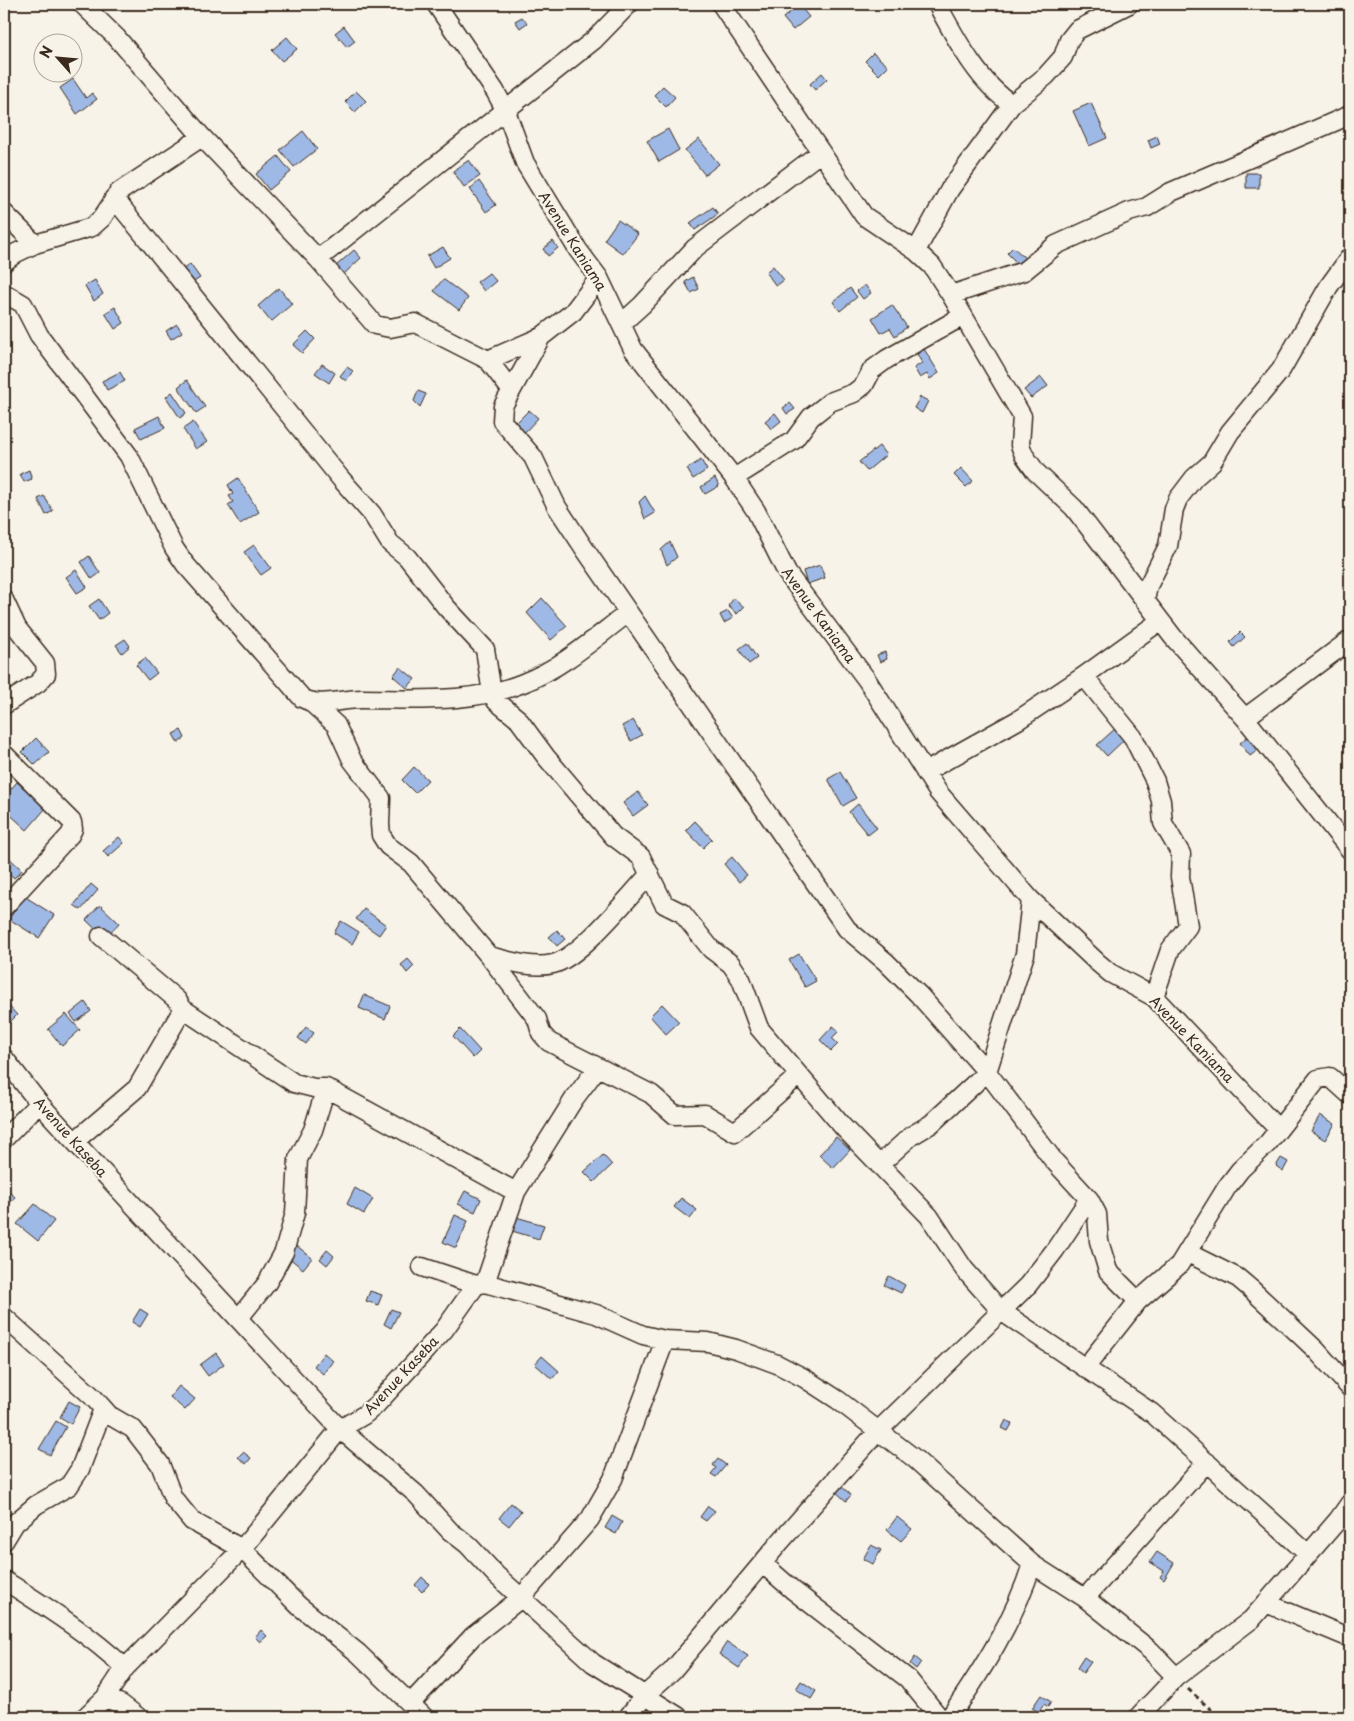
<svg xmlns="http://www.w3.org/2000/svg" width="1354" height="1721" font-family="'Playpen Sans',sans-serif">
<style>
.building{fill:#9fb9e6;stroke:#3b2a1e}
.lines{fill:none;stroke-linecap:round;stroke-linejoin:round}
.minor-casing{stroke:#3b2a1e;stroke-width:21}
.path{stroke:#3b2a1e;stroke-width:3;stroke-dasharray:5 4;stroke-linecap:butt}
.minor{stroke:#f7f3e8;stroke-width:18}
.labels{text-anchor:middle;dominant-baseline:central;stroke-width:4.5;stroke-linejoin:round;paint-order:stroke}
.street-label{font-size:14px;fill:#3b2a1e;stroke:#f7f3e8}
</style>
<rect width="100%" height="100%" fill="#f7f3e8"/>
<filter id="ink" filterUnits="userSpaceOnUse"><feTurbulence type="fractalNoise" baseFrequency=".02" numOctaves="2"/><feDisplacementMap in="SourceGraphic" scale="10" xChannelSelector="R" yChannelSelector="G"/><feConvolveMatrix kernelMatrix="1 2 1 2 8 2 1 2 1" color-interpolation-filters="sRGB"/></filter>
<g filter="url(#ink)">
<path class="building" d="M799 5 809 17 793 30 783 18Z
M522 17 527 23 520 28 515 21Z
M344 26 355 41 347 47 335 33Z
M287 37 297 49 282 61 272 50Z
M873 53 888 66 879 75 865 61Z
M822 73 827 79 815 90 810 84Z
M73 79 86 98 92 93 97 99 77 114 60 88Z
M663 86 675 97 666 107 654 95Z
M356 91 366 101 355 112 345 102Z
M1091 103 1107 138 1089 146 1073 111Z
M668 129 679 150 659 162 647 141Z
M303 131 317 149 294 167 280 150Z
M1157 136 1160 144 1151 148 1148 140Z
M699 139 719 164 705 175 685 150Z
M278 156 291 172 269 190 256 174Z
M469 160 480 176 464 187 453 171Z
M1246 173H1259V188H1246Z
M479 181 496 205 486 212 470 189Z
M713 207 718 214 695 230 690 223Z
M618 220 638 234 623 254 604 240Z
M553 241 558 248 548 256 543 249Z
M443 247 450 258 434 268 427 256Z
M1013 247 1025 258 1019 265 1007 253Z
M354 250 361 258 344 274 336 266Z
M190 264 200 278 192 283 182 270Z
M773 266 784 280 776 286 766 272Z
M489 273 496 281 484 291 477 282Z
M693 277 699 289 691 293 685 282Z
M443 279 468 298 459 310 434 291Z
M95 280 103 294 94 301 85 286Z
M865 285 871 293 863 299 857 291Z
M279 288 292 304 271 322 258 306Z
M850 288 857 297 840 311 833 302Z
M892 305 907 327 895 336 890 328 881 333 872 318Z
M115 307 124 323 115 329 105 313Z
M177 324 182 332 171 339 166 331Z
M307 331 315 339 302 353 293 345Z
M924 349 939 373 930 379 927 374 920 378 914 368 922 363 917 354Z
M322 364 335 373 329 383 315 373Z
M347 367 353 371 346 381 340 376Z
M120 372 125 381 107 390 102 381Z
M1041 377 1048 386 1031 398 1024 390Z
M187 380 205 407 196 413 178 387Z
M418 391 426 394 420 407 414 401Z
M172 392 186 413 180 418 166 397Z
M920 397 928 401 922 413 914 408Z
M790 403 795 409 787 414 783 408Z
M529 410 538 418 524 433 515 424Z
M775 413 781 421 771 429 765 421Z
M159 416 165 428 141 439 135 428Z
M193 422 207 442 196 449 183 429Z
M879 446 886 455 867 471 859 462Z
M701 460 707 470 693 479 687 469Z
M961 468 973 481 966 487 954 475Z
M29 470 32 479 24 482 20 474Z
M238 478 259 512 240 524 228 505 233 502 229 496 233 494 228 485Z
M715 478 719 486 705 494 701 487Z
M44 496 53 511 46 515 38 499Z
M645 496 655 513 645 519 639 502Z
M670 542 677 557 667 565 661 550Z
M254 545 271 568 261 575 244 552Z
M89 556 100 573 92 579 81 562Z
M820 565 825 578 807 584 803 571Z
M76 570 87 587 77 593 66 577Z
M542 598 567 626 551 640 527 613Z
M734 598 744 607 737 614 728 606Z
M99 599 108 613 99 620 89 606Z
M728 611 733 618 724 623 720 615Z
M1240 632 1245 637 1234 647 1230 642Z
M125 639 130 646 122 653 116 645Z
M747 643 757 658 749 664 739 649Z
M885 652 887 659 880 662 877 655Z
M145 658 157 673 148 680 136 665Z
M400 667 415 679 407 688 393 676Z
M633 720 642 735 631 741 622 726Z
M1117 727 1126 738 1107 756 1097 745Z
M181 730 185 738 178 743 173 734Z
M1248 736 1258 750 1250 756 1240 743Z
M36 738 49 752 35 765 22 752Z
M414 767 428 780 415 793 402 780Z
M840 772 856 798 843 806 828 779Z
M17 782 46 808 27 830 4 809V797Z
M638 792 648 805 633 816 623 803Z
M858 804 877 828 868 835 849 812Z
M695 821 712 839 703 848 686 830Z
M119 837 124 843 108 857 103 851Z
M4 853 22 870 14 878 4 868Z
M732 857 747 875 739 882 724 864Z
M91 884 98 890 81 910 74 905Z
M24 896 54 915 39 938 9 919Z
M100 905 119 923 105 938 86 920Z
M364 909 386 925 379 935 356 919Z
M341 921 359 932 352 944 334 933Z
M557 930 565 939 557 946 549 937Z
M799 954 816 981 805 987 789 960Z
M408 959 414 966 407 973 401 965Z
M364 995 390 1006 385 1019 359 1008Z
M4 1001 17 1015 4 1028Z
M85 1002 91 1011 76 1022 70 1014Z
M662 1004 679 1022 666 1034 650 1016Z
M66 1014 80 1030 62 1046 48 1029Z
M833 1026 839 1031 832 1038 838 1044 831 1051 820 1040Z
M306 1027 314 1033 306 1044 298 1038Z
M460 1029 480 1051 473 1058 453 1036Z
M1320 1115 1335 1124 1325 1140 1311 1131Z
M836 1137 850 1150 833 1168 819 1155Z
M603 1155 612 1165 594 1182 584 1172Z
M1281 1158 1288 1162 1283 1171 1276 1166Z
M5 1188 15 1197 4 1210V1190Z
M355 1188 373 1199 364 1214 347 1204Z
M465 1191 481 1199 475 1212 458 1204Z
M681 1198 697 1210 690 1219 674 1207Z
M35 1204 54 1221 38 1241 17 1224Z
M455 1215 468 1221 456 1248 443 1242Z
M516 1217 544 1225 539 1239 512 1231Z
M297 1246 312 1258 303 1269 288 1257Z
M327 1250 334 1256 327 1265 320 1259Z
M889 1276 905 1285 901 1293 884 1285Z
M370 1291 382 1295 378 1305 366 1301Z
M140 1309 148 1314 140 1327 132 1322Z
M391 1309 399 1312 391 1328 384 1324Z
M216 1353 224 1364 208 1376 200 1365Z
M324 1353 333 1361 323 1374 314 1366Z
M542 1356 559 1371 552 1379 535 1364Z
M179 1386 195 1399 185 1410 170 1397Z
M69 1401 80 1407 71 1424 60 1417Z
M1006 1420 1012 1424 1008 1431 1002 1428Z
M56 1421 66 1427 50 1455 39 1449Z
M243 1452 251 1458 246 1464 238 1457Z
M718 1459 726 1465 716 1477 711 1474 716 1468 713 1465Z
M839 1484 851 1495 846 1501 834 1490Z
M511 1503 521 1511 509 1526 499 1518Z
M708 1506 715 1511 706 1521 700 1517Z
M612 1516 622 1522 616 1534 605 1528Z
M897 1517 912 1529 901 1541 887 1530Z
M871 1545 881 1550 873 1564 863 1559Z
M1157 1552 1174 1563 1164 1580 1160 1577 1164 1571 1150 1562Z
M422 1577 429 1584 422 1592 415 1585Z
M261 1630 267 1636 260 1642 255 1637Z
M727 1642 748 1656 739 1668 719 1654Z
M915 1657 921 1662 916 1669 910 1664Z
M1084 1657 1091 1662 1083 1673 1077 1668Z
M801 1681 816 1691 811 1699 796 1689Z
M1041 1695 1051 1702 1048 1707 1044 1704 1039 1712 1032 1708Z"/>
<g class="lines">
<g class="minor-casing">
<path id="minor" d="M82 4 117 38 202 137 318 259 375 325 390 328 415 323 488 360 541 337
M436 4 495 91 506 111 525 163 578 250 599 278 633 349 734 478 756 511 787 573 867 680 938 792 1031 900 1097 962 1110 973 1154 997 1278 1129
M721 4 864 216 916 251 932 266 951 295 1022 416 1020 445 1024 455 1036 472 1074 508 1173 637 1245 718 1350 850
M937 4C955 37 979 84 1012 104
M114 198 341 479 372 514 390 543 407 557 446 607 485 649 492 693 496 701 518 719 546 757 613 836 641 857 664 904 682 913 711 949 731 964 741 979 759 1028 843 1127 929 1216 964 1269 1001 1311 1152 1413 1308 1554
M4 213 35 244
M916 251 950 189 1012 104 1046 76 1063 57 1069 40 1077 30 1129 4
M318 259 594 40 629 4
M4 262 16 253 35 244 92 227 102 218 119 192 202 137
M599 278 573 312 541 337 503 406 502 421 533 457 557 507 584 548 847 929 886 962 919 995 987 1072 1054 1161 1089 1199 1097 1214 1099 1241 1108 1271 1138 1301 1179 1265 1227 1187 1240 1170 1268 1143 1318 1079 1330 1077 1350 1095
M4 293 23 304 39 335 129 456 174 548 185 564 302 698C320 708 340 699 361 699 416 699 471 704 523 683 562 668 595 638 628 613
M951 295 1024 271 1056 245 1129 212 1147 207 1171 192 1350 115
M621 324 642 305 695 248 821 152
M488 360 511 390
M734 478 794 440 811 417 830 402 854 393 864 385 872 370 887 359 963 316
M4 600 17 628 45 663 46 674 38 683 4 705
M1145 601 1148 586 1168 546 1174 509 1178 499 1194 478 1212 462 1230 432 1281 370 1329 286 1350 257
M1084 676 1133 737 1155 781 1161 801 1163 823 1181 854 1180 877 1188 926 1170 950 1154 997
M313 704 336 725 352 760 381 798 380 824 381 835 388 846 411 863 489 956 537 1019 541 1033 549 1042 651 1094 675 1115 705 1114 735 1132 799 1075
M1245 718 1350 640
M4 754 72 822 73 829 70 835 4 907
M925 772 1018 720 1084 676 1160 621
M101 936 177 1000 183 1009 294 1083 314 1088H326L516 1192
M489 956C509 961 533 969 553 964 580 958 630 895 650 874
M4 1058 39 1103 340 1429 416 1494 450 1531 468 1545 496 1575 593 1663 679 1717
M4 1139 39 1103
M75 1141 137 1088 183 1009
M879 1165 911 1136 931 1124 987 1072 1025 954 1031 900
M1188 1253 1238 1278 1251 1289 1316 1350 1350 1388
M422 1267 476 1285
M485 1283 516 1192 574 1099 598 1067
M4 1317 93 1397 109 1415 133 1429 160 1464 173 1498 192 1521 242 1549 299 1606 358 1653 424 1717
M239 1318 267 1283 284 1252 295 1213 298 1159 313 1130 326 1088
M1085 1368 1138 1301
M4 1541 15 1523 36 1505 69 1486 80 1469 103 1409
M762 1563 794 1591 908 1679 939 1717
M4 1580C46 1607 88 1633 125 1668
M1085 1598 1207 1462
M1266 1603 1350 1638
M105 1698 121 1704 138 1717
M411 1703 473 1636 521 1598 590 1519 613 1479 665 1340
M85 1717 105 1698 125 1668 242 1549 340 1429 364 1415 376 1405 444 1330 476 1285 485 1283 596 1314 643 1335 665 1340 708 1342 736 1349 777 1364 804 1378 838 1400 914 1458 1032 1564 1085 1598 1151 1651 1176 1677
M628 1717 645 1695 672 1671 780 1542 878 1431 1028 1285 1055 1250 1089 1199
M950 1717C982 1670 1015 1619 1032 1564
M1138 1717 1176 1677 1252 1619 1338 1520 1350 1503"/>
</g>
<path class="path" d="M1188 1689 1219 1717"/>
<use href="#minor" class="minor"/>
</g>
</g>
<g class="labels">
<g class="street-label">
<text transform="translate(573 241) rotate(58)">Avenue Kaniama</text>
<text transform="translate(819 615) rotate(54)">Avenue Kaniama</text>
<text transform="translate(1192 1039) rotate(46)">Avenue Kaniama</text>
<text transform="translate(71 1137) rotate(48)">Avenue Kaseba</text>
<text transform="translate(401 1375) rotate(-47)">Avenue Kaseba</text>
</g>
</g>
<rect width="1354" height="1721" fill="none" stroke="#f7f3e8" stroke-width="20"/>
<rect x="10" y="10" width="1334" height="1701" fill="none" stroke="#3b2a1e" stroke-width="2" filter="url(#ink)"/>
<g transform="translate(58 58) rotate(297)"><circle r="24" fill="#f7f3e8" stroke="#aca397"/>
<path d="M0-4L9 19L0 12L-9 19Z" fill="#3b2a1e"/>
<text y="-8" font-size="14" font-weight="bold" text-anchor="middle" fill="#3b2a1e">N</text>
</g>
</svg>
